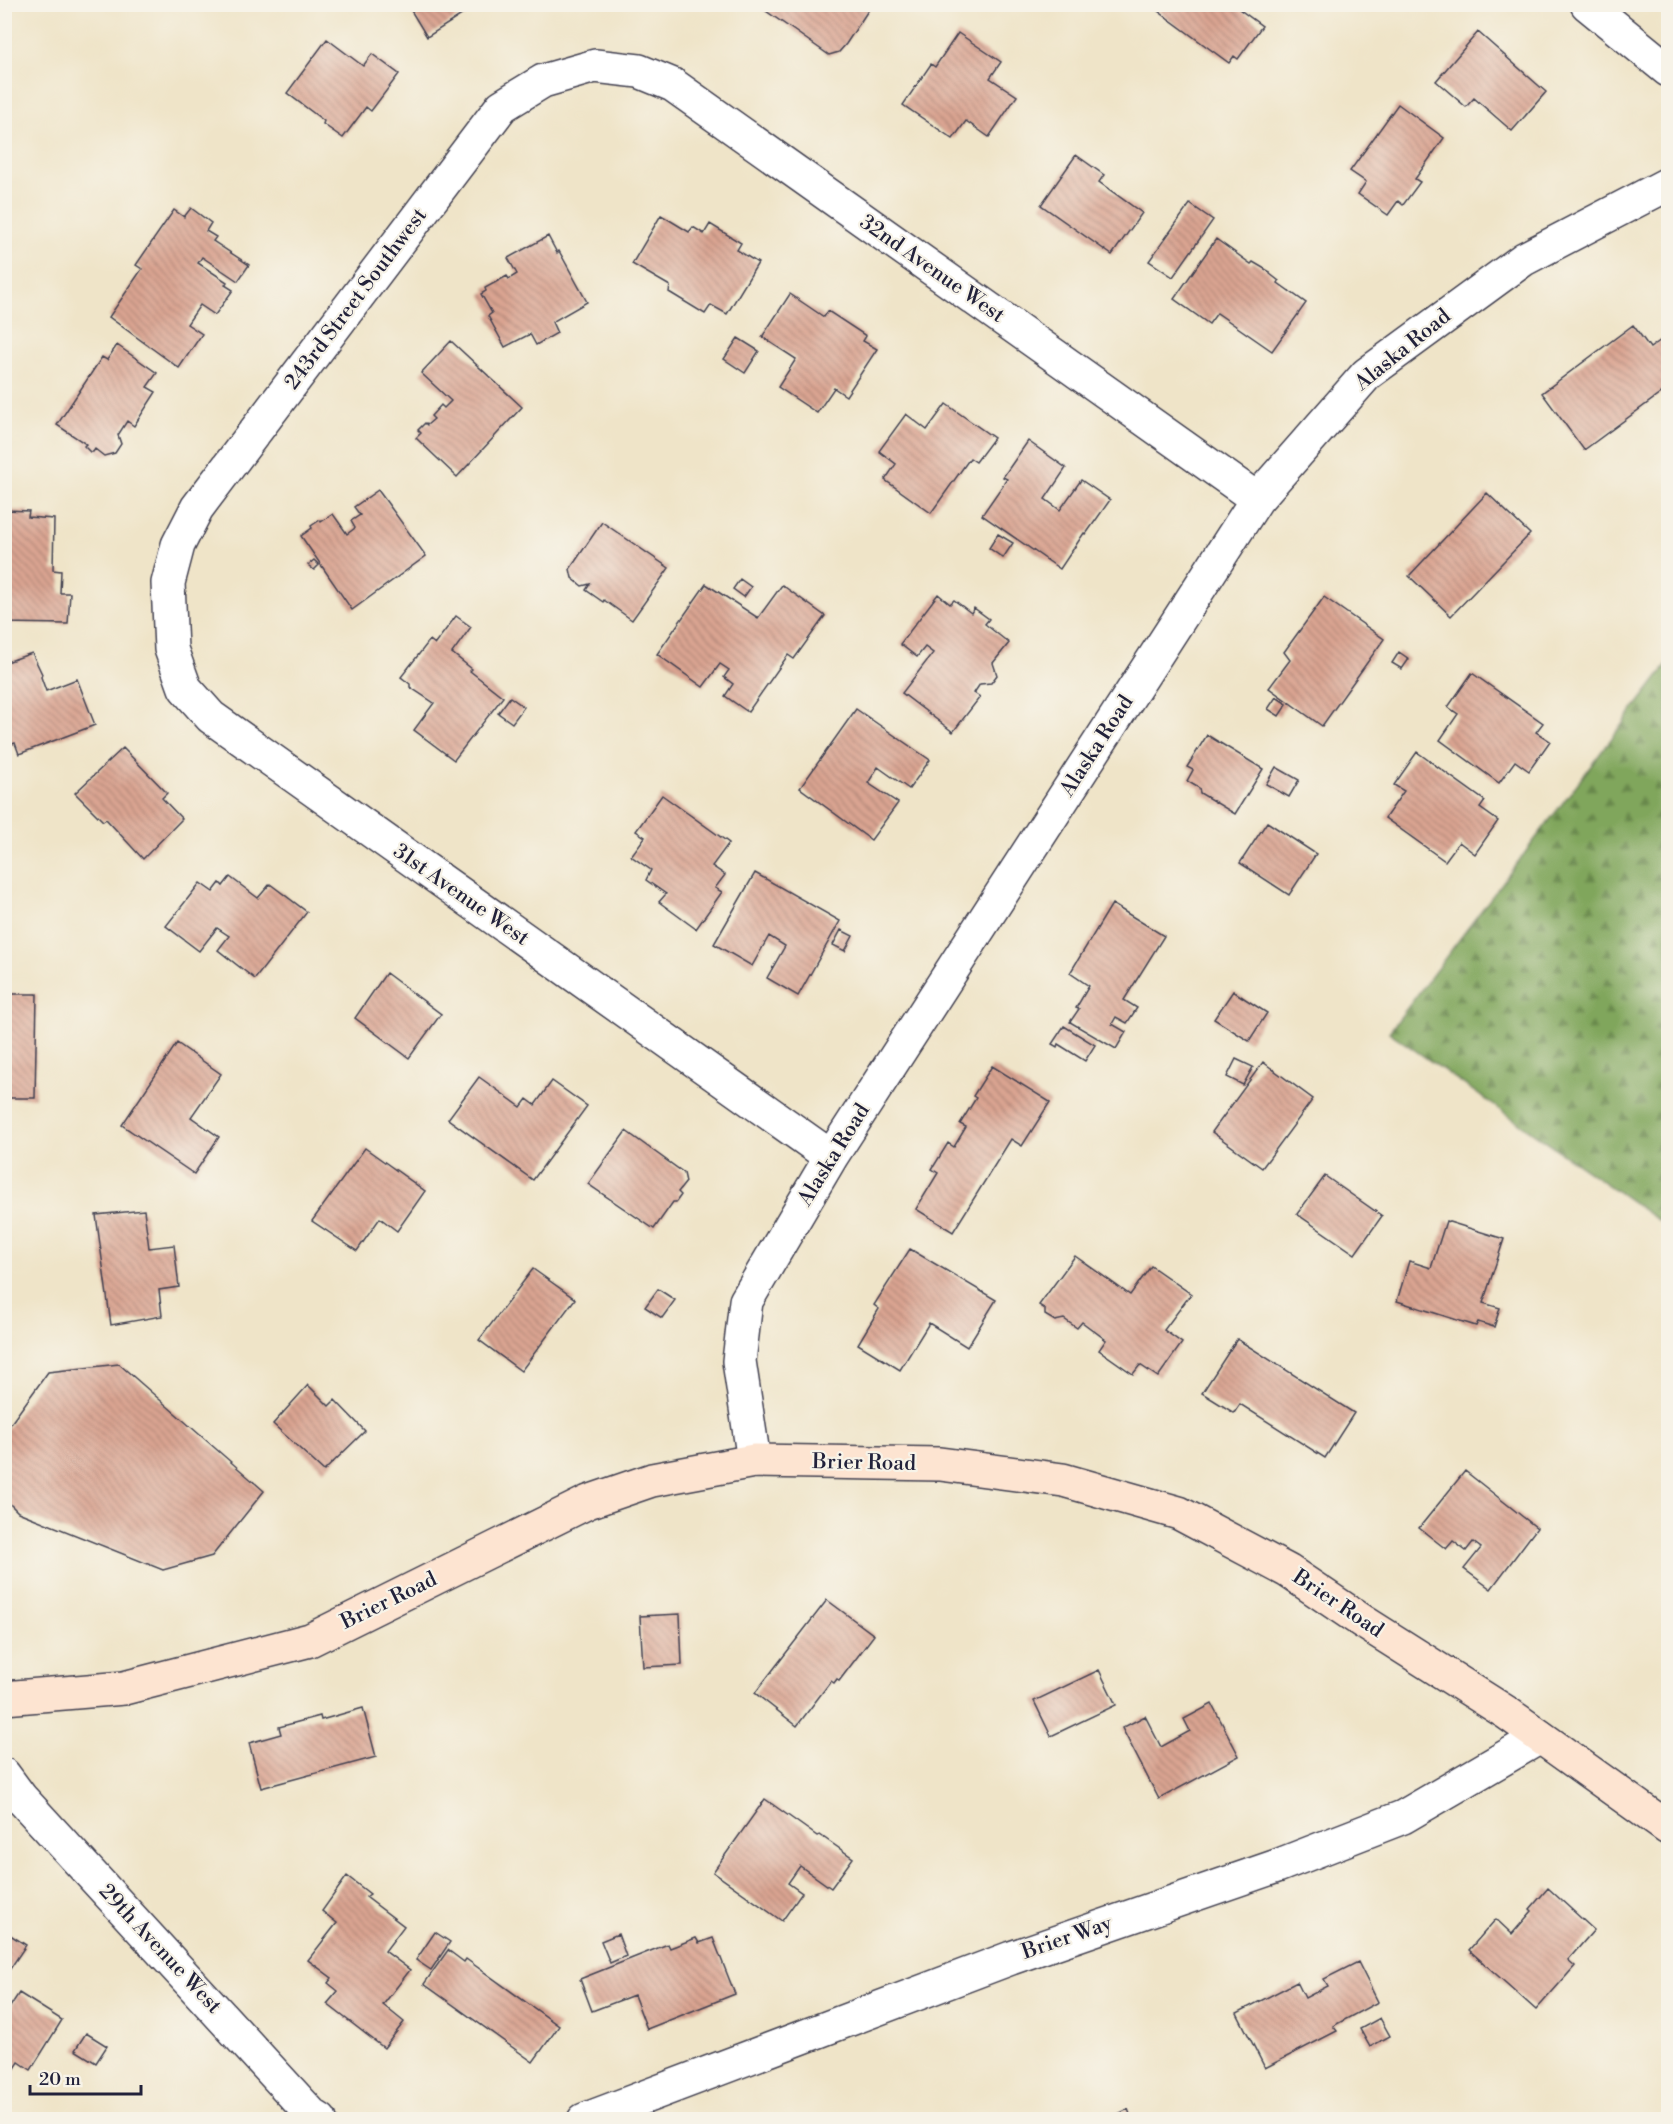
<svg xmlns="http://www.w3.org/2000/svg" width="1673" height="2124" font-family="'Libre Bodoni',serif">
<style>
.forest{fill:url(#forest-firs);stroke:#51644b;stroke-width:1.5}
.building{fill:url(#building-back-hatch)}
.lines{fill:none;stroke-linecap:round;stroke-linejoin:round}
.minor-casing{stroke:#413f50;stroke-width:36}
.tertiary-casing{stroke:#413f50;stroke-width:36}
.secondary-casing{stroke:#413f50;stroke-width:36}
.minor{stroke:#fff;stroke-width:33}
.tertiary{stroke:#fff;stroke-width:33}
.secondary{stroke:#fde4d1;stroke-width:33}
.labels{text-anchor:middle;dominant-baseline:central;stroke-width:4.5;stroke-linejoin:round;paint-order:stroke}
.street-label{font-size:21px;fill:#22223b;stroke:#f7f3e8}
</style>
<defs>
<pattern id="forest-firs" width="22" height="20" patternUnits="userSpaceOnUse" patternTransform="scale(1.5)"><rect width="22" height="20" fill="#80a65b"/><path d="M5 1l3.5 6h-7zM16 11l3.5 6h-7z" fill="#68874c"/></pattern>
<pattern id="building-back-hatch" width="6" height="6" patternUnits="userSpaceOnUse" patternTransform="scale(1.5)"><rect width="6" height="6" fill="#daa491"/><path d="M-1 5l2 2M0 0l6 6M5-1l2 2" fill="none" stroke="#b08578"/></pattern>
</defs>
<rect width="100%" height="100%" fill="#f7f3e8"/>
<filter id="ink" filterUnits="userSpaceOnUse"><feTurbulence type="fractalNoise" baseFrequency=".0167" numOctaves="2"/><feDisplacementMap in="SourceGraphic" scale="12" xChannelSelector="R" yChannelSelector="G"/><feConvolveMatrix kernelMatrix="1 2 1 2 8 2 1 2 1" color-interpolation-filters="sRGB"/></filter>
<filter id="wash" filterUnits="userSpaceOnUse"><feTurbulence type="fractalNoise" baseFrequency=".008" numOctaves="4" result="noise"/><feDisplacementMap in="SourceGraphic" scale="24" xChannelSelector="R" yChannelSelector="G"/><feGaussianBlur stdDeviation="1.35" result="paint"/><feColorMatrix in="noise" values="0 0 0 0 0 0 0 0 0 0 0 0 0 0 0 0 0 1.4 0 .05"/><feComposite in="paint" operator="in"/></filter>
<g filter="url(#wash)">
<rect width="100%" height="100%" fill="#efe4c8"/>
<path class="forest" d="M1668 664V1227L1389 1032Z"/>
<g id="blocks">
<path class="building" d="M407 4H479L427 37Z
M756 4H869L871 6 846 44 839 52 829 55Z
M1162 4H1232L1262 26 1238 59 1234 56 1229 63 1158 11Z
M1478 32 1546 92 1512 131 1474 98 1466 107 1436 81Z
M958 33 1001 62 990 78 1017 96 989 137 966 121 953 139 903 105 931 64 935 67Z
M327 39 363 66 372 54 399 74 371 111 366 107 343 138 323 124 324 121 287 93Z
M1398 104 1444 138 1415 179 1420 182 1403 205 1398 201 1388 215 1358 194 1366 182 1350 171Z
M1076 155 1104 175 1099 182 1142 213 1112 255 1041 205Z
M1190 204 1213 220 1173 277 1149 261Z
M191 208 211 223 206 231 216 237 213 241 249 265 238 281 202 257 198 263 227 282 225 285 233 290 215 315 200 305 187 324 202 334 179 368 109 317 142 269 136 265 174 210 184 217Z
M661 215 689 232 693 227 704 234 710 224 741 243 737 250 758 263 727 314 711 305 705 314 669 292 670 286 632 264Z
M548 236 557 253 559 251 587 302 552 322 557 333 536 345 530 334 505 347 488 316 492 313 481 294 486 291 485 288 507 276 509 279 517 274 508 258Z
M1216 239 1251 264 1253 262 1270 272V274L1279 281 1278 283 1306 303 1272 351 1217 313 1209 324 1174 299Z
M790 294 824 317 828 311 866 336 863 341 877 349 846 396 834 388 817 413 778 387 796 359 762 337Z
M1633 325 1650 348 1665 337 1668 342V388L1584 450 1542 393Z
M738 338 759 351 745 373 724 359Z
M451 341 522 407 457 477 416 438 421 433 418 430 425 423 427 425 434 419 431 416 441 405 444 408 451 401 421 373Z
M117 345 157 373 147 387 156 392 134 426 127 421 118 435 121 444 115 453 104 456 95 449 93 452H90L84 446 86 444 57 425 102 357 107 360Z
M946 404 994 438 976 462 970 458 931 513 885 480 896 464 879 451 906 414 927 430Z
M1028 441 1066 468 1045 499 1060 510 1081 480 1110 500 1086 534 1084 533 1060 569 982 515 1007 479 1003 477Z
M378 490 426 556 352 610 301 536 312 528 311 526 320 520 321 522 333 514 347 534 355 528 351 521 360 515 354 507Z
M1487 493 1530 534 1451 616 1409 576Z
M5 510 29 511 28 517 54 519 53 570 61 571 60 593H70L68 624 4 623Z
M602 522 669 568 632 620 604 600 603 602 586 590 590 584 582 586 572 578 570 569Z
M998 534 1013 543 1003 558 989 548Z
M314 560 319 565 314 570 308 565Z
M740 579 751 587 744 597 733 589Z
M706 584 758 618 782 585 825 616 794 659 788 655 748 712 725 696 733 684 724 677 729 670 720 664 703 687 657 654Z
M938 594 950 604 954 600 971 613 974 608 989 619 985 624 1009 643 993 663 997 675 991 683 980 684 974 693 980 697 953 732 902 693 933 653 925 647 917 657 900 644Z
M1324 597 1384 639 1322 726 1269 688 1290 660 1284 652Z
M456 616 471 627 452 653 472 669 470 671 503 697 454 760 414 730 434 703 410 687V684L401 677 430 640 435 644Z
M1399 652 1409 659 1402 669 1392 663Z
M32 653 42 674 41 677 46 691 77 679 95 725 19 754 15 743 4 747V725L7 724 4 716V663Z
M1472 673 1543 723 1536 732 1550 741 1529 771 1515 761 1499 783 1440 740 1458 714 1448 707Z
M510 697 524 707 512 723 498 713Z
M1276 697 1287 704 1279 716 1268 709Z
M856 709 930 760 909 789 878 767 868 783 898 803 871 840 800 788Z
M1207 735 1263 769 1235 814 1200 793 1199 788 1187 781 1193 770 1187 767Z
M123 748 167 793 162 798 182 819 143 859 106 819 103 821 75 793Z
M1417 752 1485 801 1480 808 1498 821 1475 854 1459 842 1445 861 1385 818 1404 791 1394 785Z
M1276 767 1299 780 1289 797 1266 784Z
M662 795 729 843 712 866 725 875 715 888 722 892 696 929 659 902 666 894 646 880 651 870 631 856 645 837 636 831Z
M1267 822 1316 854 1289 895 1240 863Z
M755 873 840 921 798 996 767 978 785 946 769 936 752 966 714 944Z
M230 877 258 898 270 884 307 912 255 979 218 950 229 936 217 928 199 951 166 926 200 883 213 892 220 883 223 886Z
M1112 904 1164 936 1124 1000 1137 1008 1127 1023 1116 1017 1112 1024 1126 1032 1116 1049 1070 1022 1079 1009 1076 1008 1089 986 1070 973Z
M841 930 853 936 845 951 833 945Z
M386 973 441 1014 409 1058 355 1018Z
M1233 991 1267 1013 1249 1041 1214 1019Z
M4 994H37L35 1098H4Z
M1064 1026 1095 1045 1085 1061 1058 1044 1057 1047 1052 1044Z
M177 1043 221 1074 191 1117 219 1137 194 1174 122 1125Z
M1236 1059 1253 1067 1243 1085 1227 1077Z
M1263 1062 1313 1099 1262 1168 1212 1132Z
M992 1066 1050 1102 1022 1146 1011 1139 953 1232 916 1209 938 1173 932 1169 948 1143 954 1147 966 1127 960 1124 976 1098 973 1096Z
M479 1077 521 1107 527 1099 535 1105 552 1081 587 1106 533 1180 448 1119Z
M626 1131 684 1173 686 1182 678 1192 681 1195 676 1202H673L654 1229 588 1184Z
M365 1148 425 1191 397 1231 380 1218 357 1251 312 1221Z
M1325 1176 1382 1216 1355 1254 1297 1214Z
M144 1210 149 1248 174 1245 179 1287 159 1290 162 1316 111 1325 96 1215Z
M1446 1221 1504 1239 1483 1303 1500 1308 1494 1327 1478 1322 1476 1326 1397 1301 1409 1261 1431 1268Z
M910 1249 996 1300 967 1347 929 1323 900 1370 858 1344 879 1309 874 1305Z
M1075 1256 1130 1295 1151 1266 1191 1294 1164 1330 1182 1343 1158 1377 1140 1365 1133 1374 1099 1350 1106 1340 1082 1322 1077 1328 1064 1319 1055 1321 1045 1315V1309L1039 1305Z
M533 1269 575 1299 521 1371 479 1340Z
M658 1289 675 1300 662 1318 645 1307Z
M1237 1339 1354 1413 1325 1458 1240 1404 1234 1413 1202 1393Z
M119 1364 264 1491 212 1556 163 1570 18 1512 4 1498V1433L48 1372Z
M308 1385 329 1406 335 1400 365 1431 324 1471 273 1424Z
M1465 1471 1537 1528 1491 1589 1464 1569 1481 1548 1473 1542 1466 1551 1453 1541 1446 1549 1419 1528Z
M827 1600 874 1635 839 1681 837 1679 834 1683 831 1681 797 1726 755 1693Z
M680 1614 682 1665 643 1667 640 1616Z
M1099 1670 1116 1705 1051 1736 1034 1701Z
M1212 1704 1239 1756 1159 1799 1122 1728 1145 1716 1161 1747 1190 1731 1184 1719Z
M363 1708 376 1757 261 1788 249 1743 281 1734 279 1727 320 1716 321 1720Z
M765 1799 817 1836 820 1835 853 1858 831 1888 800 1866 788 1883 802 1893 782 1921 713 1872Z
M347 1876 370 1894 366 1897 404 1926 385 1951 410 1970 383 2005 404 2022 384 2048 327 2004 338 1991 328 1983 332 1978 308 1960 337 1923 322 1911Z
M1548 1888 1594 1930 1568 1960 1575 1966 1536 2010 1469 1950 1496 1919 1512 1934 1532 1911 1530 1909Z
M4 1931 26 1945 10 1969 4 1965Z
M435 1932 450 1942 431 1970 416 1960Z
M618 1934 626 1956 610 1963 601 1941Z
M696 1938 699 1943 713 1938 735 1994 647 2029 634 1995 592 2011 580 1979 668 1944 670 1948Z
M448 1950 464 1962 466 1959 559 2026 533 2062 424 1984Z
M1358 1962 1378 2002 1333 2026 1337 2031 1265 2068 1237 2013 1297 1982 1305 1998 1328 1986 1324 1979Z
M19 1993 62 2020 31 2070 19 2062 4 2085V2016Z
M1380 2018 1390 2036 1370 2047 1360 2029Z
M86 2033 107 2046 96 2063 75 2050Z
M1128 2109 1132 2120H1106Z"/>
</g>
</g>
<g filter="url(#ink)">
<use href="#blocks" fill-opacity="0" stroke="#413f50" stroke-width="1.5"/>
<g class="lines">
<g class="minor-casing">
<path id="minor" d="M1587 4 1668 70
M831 1157 211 717 185 688 171 649 168 583 178 545 197 508 502 106 543 81 595 66 639 71 673 85 1257 499
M754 1461 739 1361 746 1301 831 1157 1257 499 1367 374 1524 259 1668 184"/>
</g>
<g class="tertiary-casing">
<path id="tertiary" d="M4 1775 21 1798 312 2115 320 2120
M584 2120 1011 1958 1277 1866 1403 1817 1540 1737"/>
</g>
<g class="secondary-casing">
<path id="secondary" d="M4 1698 124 1688 310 1640 588 1502 652 1480 754 1461 940 1464 1063 1480 1179 1513 1288 1571 1362 1621 1507 1713 1668 1828"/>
</g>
<use href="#minor" class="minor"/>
<use href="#tertiary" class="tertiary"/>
<use href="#secondary" class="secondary"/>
</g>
</g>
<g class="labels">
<g class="street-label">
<text transform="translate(932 269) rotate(35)">32nd Avenue West</text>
<text transform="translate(356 299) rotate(-53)">243rd Street Southwest</text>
<text transform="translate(1403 350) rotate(-39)">Alaska Road</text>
<text transform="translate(1097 746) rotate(-57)">Alaska Road</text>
<text transform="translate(461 895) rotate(35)">31st Avenue West</text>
<text transform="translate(834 1155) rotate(-58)">Alaska Road</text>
<text transform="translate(864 1463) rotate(1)">Brier Road</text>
<text transform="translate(389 1601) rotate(-26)">Brier Road</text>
<text transform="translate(1338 1604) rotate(34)">Brier Road</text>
<text transform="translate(1067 1938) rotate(-19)">Brier Way</text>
<text transform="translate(160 1949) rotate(47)">29th Avenue West</text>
</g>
</g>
<rect width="1673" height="2124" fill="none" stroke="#f7f3e8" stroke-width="24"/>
<path d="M30 2085v9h111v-9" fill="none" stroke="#22223b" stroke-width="3"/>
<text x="39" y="2085" font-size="18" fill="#22223b" stroke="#f7f3e8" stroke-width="4.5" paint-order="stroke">20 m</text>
</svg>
